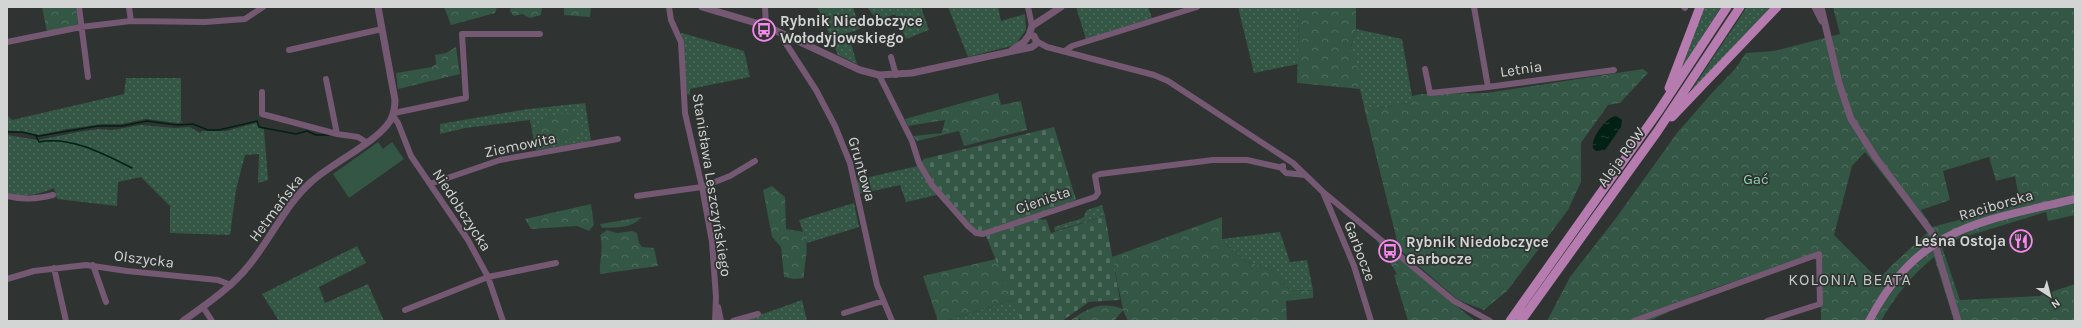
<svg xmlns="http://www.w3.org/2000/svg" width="2082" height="328" font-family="Karla,sans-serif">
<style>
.grass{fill:url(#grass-dots)}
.forest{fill:url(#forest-crowns);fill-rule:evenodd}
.cemetery{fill:url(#cemetery-stones)}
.pitch{fill:#335645}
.water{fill:url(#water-ripples)}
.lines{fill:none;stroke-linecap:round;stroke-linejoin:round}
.stream{stroke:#012114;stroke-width:1.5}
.minor{stroke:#755872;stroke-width:6}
.tertiary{stroke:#755872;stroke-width:7}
.secondary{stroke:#996d95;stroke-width:8}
.primary{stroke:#b67cb0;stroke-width:9}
.labels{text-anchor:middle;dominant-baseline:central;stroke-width:3.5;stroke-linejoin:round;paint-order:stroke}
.poi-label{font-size:15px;font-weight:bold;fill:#d3d5d4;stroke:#2f3331;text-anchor:start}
.street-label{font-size:15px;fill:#d3d5d4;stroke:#2f3331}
.park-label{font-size:15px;fill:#8cd4b1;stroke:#2f3331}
.neighbourhood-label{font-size:16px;letter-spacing:1px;fill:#c4c9c6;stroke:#2f3331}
</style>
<defs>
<pattern id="grass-dots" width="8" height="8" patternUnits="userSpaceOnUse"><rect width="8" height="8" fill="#335645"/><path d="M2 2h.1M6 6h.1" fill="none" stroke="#506d5f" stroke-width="1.8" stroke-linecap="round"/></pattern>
<pattern id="forest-crowns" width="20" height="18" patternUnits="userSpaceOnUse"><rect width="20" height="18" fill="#335645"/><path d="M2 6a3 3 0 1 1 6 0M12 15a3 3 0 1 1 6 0" fill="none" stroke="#506d5f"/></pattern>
<pattern id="cemetery-stones" width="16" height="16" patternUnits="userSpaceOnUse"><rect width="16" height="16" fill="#335645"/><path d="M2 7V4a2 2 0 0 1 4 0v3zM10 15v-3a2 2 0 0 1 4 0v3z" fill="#506d5f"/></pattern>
<pattern id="water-ripples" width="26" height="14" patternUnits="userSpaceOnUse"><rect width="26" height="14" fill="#012114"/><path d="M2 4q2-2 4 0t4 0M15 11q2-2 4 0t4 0" fill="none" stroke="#254035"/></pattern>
</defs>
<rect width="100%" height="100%" fill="#2f3331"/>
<path class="grass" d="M849 7H853L860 29 848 33 857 64 838 55 821 15Z
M867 7H921L929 30 906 39 895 14 878 21Z
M948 7H998L1001 21 1025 14 1026 30 1015 45 968 57Z
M1076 7H1148L1152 18 1086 39Z
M1238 7H1299L1298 64 1254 73Z
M1703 7H1721L1677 76Z
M1747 7H1773L1684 101Z
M1356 29 1402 39 1413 102 1365 111 1351 47Z
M682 33 744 51 750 77 690 89V95L687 94 681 34Z
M126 78H181V121L184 122 177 123 146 119 121 124H103L67 129 39 135 7 130V115L12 120 124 94Z
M585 103 591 141 536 150 530 120 465 128 440 134V124L528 109Z
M256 123 258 124 259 128 264 129 268 180 258 183 259 154 245 155 236 190 230 235 170 233V206L141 177 118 182 117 206 57 199 54 188C37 195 25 198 7 193V135L38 140 78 132 99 129 112 130 141 125 175 128 190 127 200 133 202 131H226Z
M918 166 937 195 906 202 900 185 859 194 856 180Z
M854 203 859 227 807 243 799 220Z
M1102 205 1105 216 1055 231 1054 227 1083 218 1087 210Z
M1280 232 1290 262 1307 260 1313 290 1291 291 1271 270 1245 261 1222 239Z
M357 246 366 263 319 287 325 303 368 284 384 321H279L262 294Z
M802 300 807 321H743Z
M1013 300 1021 321H946Z"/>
<path class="forest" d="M42 7H76L78 25 47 32Z
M444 7H497L495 13 451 25Z
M511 7H542L541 15 530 18 522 14 514 16 510 11Z
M564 7H591L590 17 564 15Z
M817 7H849L821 15Z
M1299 7H1356V29L1351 47 1360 75 1361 93 1360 89 1297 83Z
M1833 7H2075V215L2048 221 2046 212 1941 244 1960 300 2039 296 2075 284V321H1954L1934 257C1912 275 1895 296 1881 321H1821L1820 252 1706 291 1672 305 1667 313 1648 321H1547L1570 277 1616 218 1677 133 1711 94 1735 69 1746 53 1774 51 1840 34ZM1865 152 1928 232 1890 267 1879 280 1834 235 1852 166ZM1989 157 1996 181 2015 176 2020 204 1932 227 1921 210 1950 200 1943 171Z
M456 47 460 74 398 89 396 73 432 67 436 64 435 55 446 53Z
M1643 69 1648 73 1620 103 1608 105 1581 143V182L1568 210 1507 291 1484 310 1458 300 1399 249 1365 111 1412 102V96L1421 94 1486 93Z
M998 93 1001 105 1021 101 1027 130 964 146 959 131 917 141 913 136 942 133 945 120 908 126 905 119Z
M564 112 574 114 583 128 580 135 536 150 532 131 543 123 548 116 556 117Z
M772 186 785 197 786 229 804 232C810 252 804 259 804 278L794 279 784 277 781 247 772 237 763 190Z
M591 204 594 225 589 231 577 226 531 229 525 219Z
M642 217C630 229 618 227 602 228L600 224Z
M1222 217V239L1245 261 1271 270 1291 291 1313 290V298L1286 301 1287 321H1128L1123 310 1114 321H1081L1080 318 1076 321H1070C1088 308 1101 301 1123 309L1112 257Z
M607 230 617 233 632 231 637 233 639 243 642 247 654 248 658 266 600 274C599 261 604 248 600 235Z
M1376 240 1474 320 1473 321H1408L1394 275 1397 274Z
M996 259 1013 300 946 321H938L923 276Z"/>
<path class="cemetery" d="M1054 127 1076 200 983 232 974 230 935 184 921 162 924 159Z
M1105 216 1120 300 1089 302 1062 321H1021L986 236 1039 217 1042 220 1046 219 1051 233Z"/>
<path class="pitch" d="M378 142 383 149 392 142 404 159 349 198 333 174Z"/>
<path class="water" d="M1616 116 1622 120 1621 127 1605 150 1596 151 1593 148C1590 139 1606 117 1616 116Z"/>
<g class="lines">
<path class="stream" d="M7 132H22L39 136 98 126H122L147 121 177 125 193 124 208 130H219L257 121 259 127 296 134 307 131 316 135H329
M36 136 39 142C71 136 104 154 132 168"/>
<path class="minor" d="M79 7 88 77
M129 7 131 21
M669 7 671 20 681 42 685 113 702 187 712 242 716 297 715 321
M765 7 766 26
M1028 7 1032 26
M1474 7 1488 87 1614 70
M1684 7 1685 8
M783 34V39L816 90 835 126 850 163 877 285 892 321
M1036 41 1047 47 1154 75 1168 81 1293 163 1322 191 1454 301 1490 321
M7 42 81 27 131 21 205 22 245 19 263 7
M289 50 382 29
M1065 51 1072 46 1197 7
M891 57 896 75
M1425 69 1430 93 1488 87
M879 75 912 141 919 163 932 185 968 226 976 233 983 234 1095 197 1098 193 1095 176 1100 174 1213 160H1247L1283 168
M326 79 337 134
M262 92V114L337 134 358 137 366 142
M394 113 466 98 462 34H540
M393 116 398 123 411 156 468 240 488 277 503 321
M1283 166V170L1286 173 1305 175
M430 184 500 160 618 139
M1323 192 1354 266 1371 321
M7 196C24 200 36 199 53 195
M637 196 702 187 730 176 755 161
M93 265 106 302
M54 268 66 321
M7 279 34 271 86 265 127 271 218 280 231 285
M203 307 212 321
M718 307 721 321
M405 310 488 277 556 263
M844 313 883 301
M733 321 758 314
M1634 321 1819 254 1820 304 1767 321"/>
<path class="tertiary" d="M702 7 766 26 860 70 879 75 912 73 1032 47 1036 44V40L1034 36 1029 35
M1815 7 1822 21
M1821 7 1839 83 1851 119 1876 158 1935 237 1936 248 1958 321
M1029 35 1032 26 1061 7
M1012 50 1024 42 1029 35
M183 321C207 304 232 287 250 264 271 238 286 204 311 182 332 163 377 142 390 121 394 114 395 108 395 100L378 7"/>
<path class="secondary" d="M1869 321C1919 226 1979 222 2075 199"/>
<path class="primary" d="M1669 88 1700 7
M1672 117 1777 7
M1510 321 1658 112 1727 7
M1521 321 1657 132 1740 7"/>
</g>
<defs>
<g id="bus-ring" transform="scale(1.15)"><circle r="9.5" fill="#2f3331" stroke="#f689ed" stroke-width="1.5"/><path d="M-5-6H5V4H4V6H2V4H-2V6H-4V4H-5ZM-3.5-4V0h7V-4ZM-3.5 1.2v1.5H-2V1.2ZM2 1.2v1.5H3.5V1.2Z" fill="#f689ed"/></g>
<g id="restaurant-ring" transform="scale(1.15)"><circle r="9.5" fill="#2f3331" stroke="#f689ed" stroke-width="1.5"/><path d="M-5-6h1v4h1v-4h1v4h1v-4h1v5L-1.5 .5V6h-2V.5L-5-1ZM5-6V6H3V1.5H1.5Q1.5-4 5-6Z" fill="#f689ed"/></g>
</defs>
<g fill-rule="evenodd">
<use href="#bus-ring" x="764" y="30"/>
<use href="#restaurant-ring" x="2021" y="241"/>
<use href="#bus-ring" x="1390" y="251"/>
</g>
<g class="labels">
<g class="poi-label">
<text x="780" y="21">Rybnik Niedobczyce<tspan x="780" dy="17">Wołodyjowskiego</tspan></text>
<text x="2006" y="241" text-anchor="end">Leśna Ostoja</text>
<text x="1406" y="242">Rybnik Niedobczyce<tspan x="1406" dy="17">Garbocze</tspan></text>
</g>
<g class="street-label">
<text transform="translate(1521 69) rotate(-8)">Letnia</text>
<text transform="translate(520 145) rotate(-12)">Ziemowita</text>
<text transform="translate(1621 157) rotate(-54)">Aleja ROW</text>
<text transform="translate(862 169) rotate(74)">Gruntowa</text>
<text transform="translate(712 185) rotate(81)">Stanisława Leszczyńskiego</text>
<text transform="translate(1043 200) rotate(-19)">Cienista</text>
<text transform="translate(1996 205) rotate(-16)">Raciborska</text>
<text transform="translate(276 208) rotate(-53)">Hetmańska</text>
<text transform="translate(462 210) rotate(57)">Niedobczycka</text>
<text transform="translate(1360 251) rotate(69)">Garbocze</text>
<text transform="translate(144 259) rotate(7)">Olszycka</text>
</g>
<g class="park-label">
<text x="1756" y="179">Gać</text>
</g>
<g class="neighbourhood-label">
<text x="1850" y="279">KOLONIA BEATA</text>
</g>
</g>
<rect width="2082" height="328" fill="none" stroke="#d3d5d4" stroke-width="16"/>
<g transform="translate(2050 296) rotate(144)" stroke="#2f3331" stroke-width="3" paint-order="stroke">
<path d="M0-3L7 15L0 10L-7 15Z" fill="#d3d5d4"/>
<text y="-6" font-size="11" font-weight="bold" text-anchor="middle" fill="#d3d5d4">N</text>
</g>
</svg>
